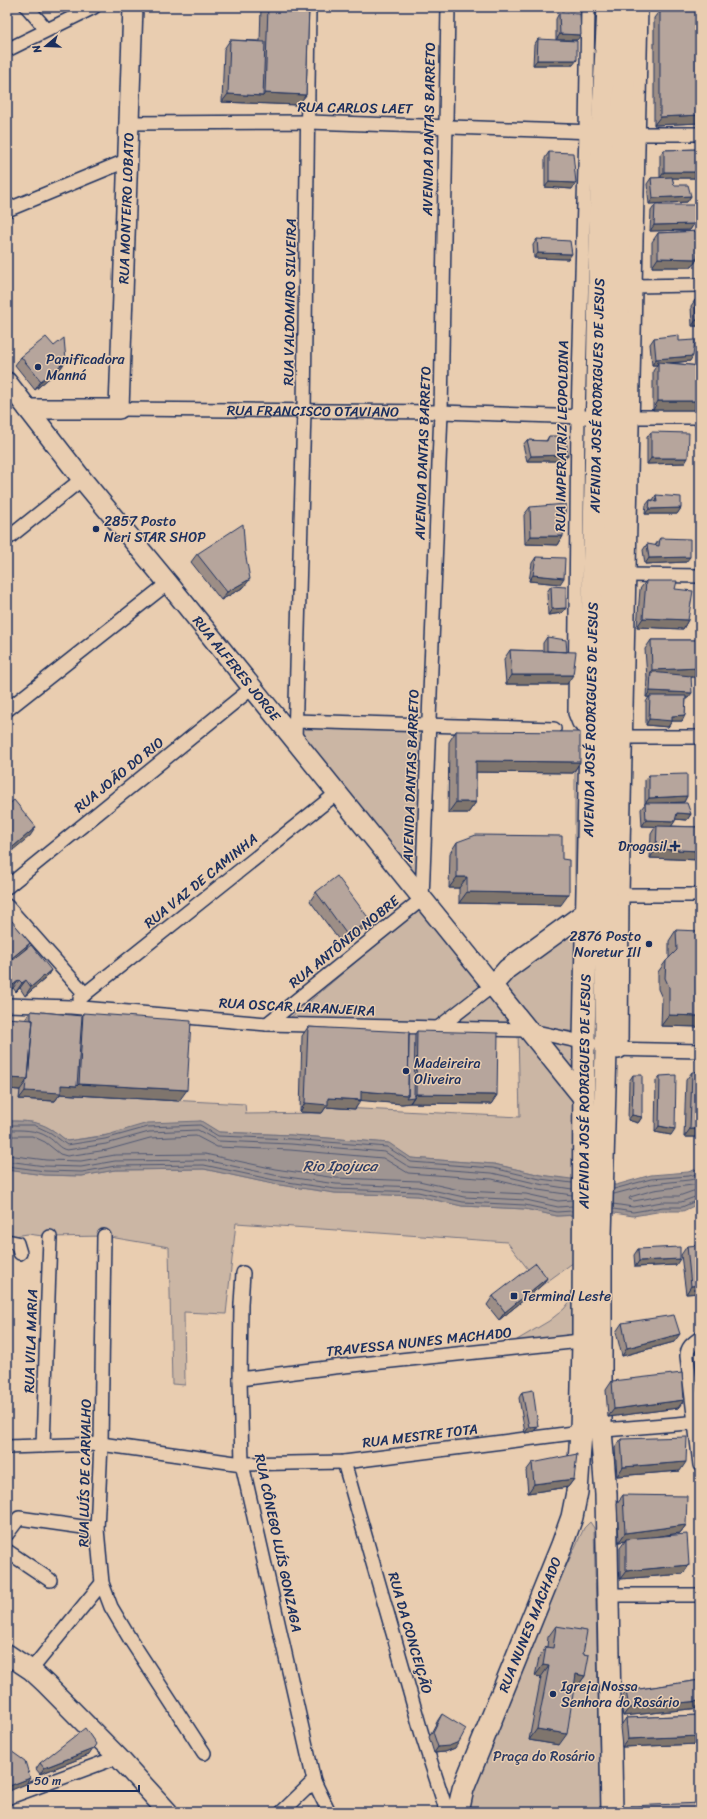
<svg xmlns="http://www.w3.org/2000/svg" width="707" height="1819" font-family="Sriracha,sans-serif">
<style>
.green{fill:#cbb6a4;stroke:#737281}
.water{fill:#9f9592;stroke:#6a6c7d}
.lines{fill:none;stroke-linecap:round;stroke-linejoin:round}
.shore{stroke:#505873;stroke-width:1}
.street-casing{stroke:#1b2f5e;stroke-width:16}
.secondary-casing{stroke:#1b2f5e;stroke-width:22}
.primary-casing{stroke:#1b2f5e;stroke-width:24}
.street{stroke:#e9cdb0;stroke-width:13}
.secondary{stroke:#e9cdb0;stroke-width:19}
.primary{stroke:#e9cdb0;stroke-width:21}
.wall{fill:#9d8e86;stroke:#1b2f5e}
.shaded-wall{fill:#7f746d;stroke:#1b2f5e}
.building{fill:#b6a59c;stroke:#1b2f5e}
.poi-dot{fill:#1b2f5e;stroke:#e9cdb0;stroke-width:1.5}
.labels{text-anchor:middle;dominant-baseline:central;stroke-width:3;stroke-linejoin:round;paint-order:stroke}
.street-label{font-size:14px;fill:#1b2f5e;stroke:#e9cdb0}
.poi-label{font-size:14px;fill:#1b2f5e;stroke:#e9cdb0;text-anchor:start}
.park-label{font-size:14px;fill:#2d3c65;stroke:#e9cdb0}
.water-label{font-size:15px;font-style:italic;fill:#2f3e66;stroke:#e9cdb0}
</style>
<rect width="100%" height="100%" fill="#e9cdb0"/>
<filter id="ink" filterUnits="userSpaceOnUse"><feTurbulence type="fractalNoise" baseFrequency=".025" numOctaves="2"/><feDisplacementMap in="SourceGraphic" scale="8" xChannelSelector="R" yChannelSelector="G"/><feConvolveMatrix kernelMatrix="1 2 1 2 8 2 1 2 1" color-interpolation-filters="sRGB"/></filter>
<g filter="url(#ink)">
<path class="green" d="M300 726 425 731 418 878 301 740Z
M575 756H586L584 874 575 883Z
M423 905 488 986 437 1026 284 1023Z
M586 915 582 1032 528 1028 494 986Z
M491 988 524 1028 442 1027Z
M530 1031 583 1043 581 1095Z
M518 1032 582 1100 583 1182 541 1175 494 1164 411 1158 388 1143 291 1135 218 1132 201 1121 67 1141C44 1122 36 1121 7 1121V1089L20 1090V1099L55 1101 56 1094 245 1104 246 1114 321 1113 322 1107 520 1117Z
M204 1169 273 1184 335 1193 418 1196 462 1206 525 1209 557 1216 583 1215 574 1262 541 1286 507 1242 236 1223 226 1314 184 1312 185 1385 172 1384 169 1247 104 1236 50 1237 28 1234 7 1237V1170L44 1175 82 1176 115 1170Z
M579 1290 576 1334 512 1343 549 1321 564 1309Z
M590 1522 594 1528 601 1812H465L526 1652 584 1528Z"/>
<path class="water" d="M7 1121C36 1121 44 1122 67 1141L104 1136 148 1123 201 1121 219 1132 291 1135 389 1143 411 1158 494 1164 541 1175 616 1185 651 1175 688 1172 700 1168V1206L696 1205 683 1211H663L633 1216 614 1213 557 1216 525 1209 462 1206 418 1196 335 1193 273 1184 204 1169 115 1170 82 1176 44 1175 7 1170Z"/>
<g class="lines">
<path class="shore" d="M7 1125H34L51 1133 67 1145 105 1139 148 1127 200 1125 218 1136 291 1139 387 1147 411 1162 493 1168 540 1179 572 1183
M7 1130C22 1130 35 1129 48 1137 55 1141 59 1149 67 1150L106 1144 149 1132 198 1130 218 1141 291 1144 385 1152 409 1167 492 1173 539 1184 572 1189
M7 1136H32L45 1142 60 1154 67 1156 107 1150 150 1138 196 1136 217 1147 290 1150 383 1158 408 1173 492 1179 538 1190 572 1195
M7 1155 46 1160 81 1161 115 1155 205 1154 275 1169 336 1178 419 1181 464 1191 526 1194 558 1201 572 1200
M7 1161 45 1166 81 1167 115 1161 205 1160 274 1175 336 1184 418 1187 464 1197 526 1200 558 1207 572 1206
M7 1166 45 1171 82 1172 115 1166 204 1165 274 1180 335 1189 418 1192 463 1202 525 1205 557 1212 572 1211
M700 1184 654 1190 630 1197 629 1199 634 1201 661 1196H679L693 1191H700
M614 1189 651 1179 689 1176 700 1173
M614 1194 652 1184 689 1180 700 1178
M613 1204 633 1207 662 1202H681L695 1197H700
M613 1209 633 1212 663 1207H682L696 1201 700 1202"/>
<g class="street-casing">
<g id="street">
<path d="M27 7 46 29"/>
<path d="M588 7 586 132 578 416 575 713 579 723 591 735"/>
<path d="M7 50 94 7"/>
<path d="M129 123 309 122 594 132"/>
<path d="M628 134H700"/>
<path d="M7 210 128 160"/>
<path d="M633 286 700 285"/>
<path id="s1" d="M119 409 441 412 585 417"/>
<path d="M630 417H700"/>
<path d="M7 539 82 479"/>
<path d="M627 575 700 576"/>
<path d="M7 710 168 583"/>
<path d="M295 721 554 729"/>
<path d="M623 737H700"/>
<path d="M295 740 304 411 309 7"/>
<path d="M7 887 252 688"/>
<path d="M619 895H700"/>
<path d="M7 906 85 994 80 999"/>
<path d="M85 994 337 793"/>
<path d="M7 1005 71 1007 267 1024 527 1030 591 1044"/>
<path d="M267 1024 422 899 441 412 448 7"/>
<path d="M438 1028 492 986"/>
<path d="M609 1049 700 1051"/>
<path d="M104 1236 101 1444 97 1529 102 1583 111 1607 130 1639 204 1753"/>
<path d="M7 1241 17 1243 20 1253"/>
<path d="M243 1273 241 1304 240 1379 242 1464 314 1781 329 1812"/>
<path d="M700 1338C693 1343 687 1347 687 1356L700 1465"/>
<path d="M240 1379 334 1367 590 1340"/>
<path d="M43 1446 50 1237"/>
<path d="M7 1447 101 1444 242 1464 344 1462 581 1432 700 1422"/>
<path d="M344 1462 423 1738 447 1812"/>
<path d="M7 1534 19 1518 97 1529"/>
<path d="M7 1551 50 1580"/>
<path d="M608 1595H700"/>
<path d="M31 1670 102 1583"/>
<path d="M7 1798 118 1757"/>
<path d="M282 1812 314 1781"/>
</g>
</g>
<g class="secondary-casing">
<g id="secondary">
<path id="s2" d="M7 382 82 479 168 583 584 1099"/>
<path id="s3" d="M28 409H119L133 7"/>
<path d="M492 986 507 969 587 911 597 907"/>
<path d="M618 1049 619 895 638 7"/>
<path d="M7 1654 31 1670 46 1684 118 1757 168 1812"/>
</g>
</g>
<g class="primary-casing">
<g id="primary">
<path id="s4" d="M458 1812 463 1789 562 1545 572 1517 577 1492 581 1432 583 1341 584 1041 602 132 608 7"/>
<path d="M612 1812 606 1494 601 1430V1237L606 1049V902L622 134 627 7"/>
</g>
</g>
<use href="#street" class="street"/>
<use href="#secondary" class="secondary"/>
<use href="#primary" class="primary"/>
</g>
<path class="wall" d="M261 7H309L306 95 298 105 222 102 224 49 230 40 260 41Z
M660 10 700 123 654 125V18Z
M559 13 577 40H556V19Z
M538 39 573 65H533L534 45Z
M700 149V178H672L674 185 691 196 687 202 649 204 647 184 651 178H660V155L664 150Z
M549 152 572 189 545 187V158Z
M655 205 694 224 690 230 650 231 651 211Z
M700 231V253H698L697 259 692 267H652V242L658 233Z
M537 239 568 259 534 258 533 245Z
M695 300 700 326H692L691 306Z
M654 338 679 341 690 361 670 363 700 366 653 410V371L657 365H652L650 344Z
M21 357 66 361 60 369 35 390 15 365Z
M651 432 685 463 647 464V437Z
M549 436 564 461H527L523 445 527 440 546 441Z
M656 495 681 508 677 514H645L646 505 650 500H653Z
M530 507 563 536 558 545 525 544 524 515Z
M660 538 686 562 645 564 643 550 647 544 655 546 656 544Z
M197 554 244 587 221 600 191 562Z
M536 557 560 584 529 581 532 563Z
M646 581 675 589 688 620 683 629 637 627 640 589Z
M551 586 566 608 562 613 548 615 547 592Z
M547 637 567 684H506L504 659 510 650 543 651V643Z
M651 640H700V676L691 677 688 698H686L685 715 682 721H672L668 727 646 725V702L649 697H646L647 678 645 649Z
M456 731 580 762 573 773 476 772V802L468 813H448L449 742Z
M649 775 687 796 684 802 658 803 691 814 687 820 675 819V821L671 826 700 827V860L650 858 651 834 656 826H642L641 809 645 804V780Z
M457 842 561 905 459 903V888H449L450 853Z
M316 892 364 928 342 944 310 901Z
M7 915 25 949 51 970 46 978 25 996 20 988 16 992 13 988 7 993Z
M676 930 700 1027 661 1026 662 998 658 989V972L666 961 669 958V941Z
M31 1011 82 1016 83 1013 179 1101 60 1094 55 1101 19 1099 20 1090 7 1089V1018L25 1020Z
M308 1027 409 1034H415L417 1031 497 1095 491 1104 410 1103 402 1104 361 1100 355 1109 326 1107 322 1113 300 1112 302 1036Z
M692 1072 700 1137H684L686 1080Z
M633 1075 642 1117 638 1123 628 1120 629 1081Z
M660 1076 671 1135 655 1132 656 1081Z
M687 1246 700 1293 686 1294 681 1255Z
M638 1249 676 1265 635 1267 634 1255Z
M547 1278 541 1286 499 1320 487 1305 493 1296Z
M622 1323 674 1342 622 1356 616 1332Z
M612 1381 684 1400 678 1408 608 1417 606 1390Z
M522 1392 538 1426 534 1431 525 1433 519 1398Z
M621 1439 680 1471 617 1476 615 1448Z
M532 1463 574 1479 568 1487 528 1493 526 1471Z
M623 1495 686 1525 680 1533 651 1537 689 1565 683 1574 620 1579V1548L625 1541 619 1542 617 1503Z
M556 1626 583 1654 585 1676 577 1687 574 1686 559 1745 529 1740 541 1677 535 1676 539 1658 546 1647H547L548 1637Z
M700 1680V1708L623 1716 620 1699 626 1691Z
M442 1714 455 1748 445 1752 434 1753 429 1737 438 1720Z
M700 1715V1744L622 1747 620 1727 626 1718Z
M89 1755 40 1774 36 1769 40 1763Z
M631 1806 700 1812H627Z"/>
<path class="shaded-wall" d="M560 34 581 35 577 40H556Z
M537 60H577L573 65H533Z
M265 93 306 95 298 105 222 102 228 94 263 96Z
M700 115V123L654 125 660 117Z
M664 172H700V178H660Z
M549 182 576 183 572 189 545 187Z
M691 196 687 202 649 204 653 198Z
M694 224 690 230 650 231 654 225Z
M698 245H700V253H692Z
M538 253 572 254 568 259 534 258Z
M658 258 697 259 692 267H652Z
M696 320H700V326H692Z
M693 356 690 361 658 364V362L657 365H652L656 359Z
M66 361 60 369 35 390 41 381Z
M658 401H700V410H653Z
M568 455 564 461H527L531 456Z
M651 458H688L685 463 647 464Z
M681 508 677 514H645L649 509Z
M531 536H563L558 545 525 544Z
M690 557 686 562 645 564 649 558Z
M533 575 564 578 560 584 529 581Z
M250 579 244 587 221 600 227 592Z
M566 608 562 613 548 615 552 609Z
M643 618 688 620 683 629 637 627Z
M700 668V677L650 678 651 672 652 670Z
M512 675H573L567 684H506Z
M650 691 692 693 688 698 646 697Z
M685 715 682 721H672L668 727 646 725 649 719 672 716Z
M476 761 580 762 573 773 468 772Z
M687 796 684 802 645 804 649 798Z
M456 802H476L468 813H448Z
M677 813 691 814 687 820 673 819Z
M646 820 675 821 671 827 642 826Z
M36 827 30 836 7 855V852Z
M656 849 700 851V860L650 858Z
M457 877H467L459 888H449Z
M467 892 569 894 561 905 459 903Z
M370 920 364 928 342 944 348 936Z
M30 943 24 951 7 965V962Z
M51 970 46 978 25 996 31 987Z
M19 980 13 988 7 993 13 985Z
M26 980 20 988 16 992 22 983Z
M669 1015 700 1016V1027L661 1026Z
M7 1078 28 1079 20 1090 7 1089Z
M79 1084 187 1090 179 1101 60 1094 55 1101 19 1099 25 1091 61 1085 77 1086Z
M361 1091 408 1095 414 1097 410 1103 402 1104 355 1100Z
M416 1094 497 1095 491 1104 410 1103Z
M328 1098 361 1100 355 1109 326 1107 322 1113 300 1112 305 1103Z
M632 1115 642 1117 638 1123 628 1120Z
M659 1126 675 1129 671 1135 655 1132Z
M690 1129H700V1137H684Z
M680 1259 676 1265 635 1267 639 1261Z
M547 1278 541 1286 499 1320 505 1312Z
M700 1285V1293L686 1294 691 1286Z
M680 1334 674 1342 622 1356 627 1348Z
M684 1400 678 1408 608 1417 614 1409Z
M538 1426 534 1431 525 1433 529 1427Z
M686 1462 680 1471 617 1476 623 1467Z
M574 1479 568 1487 528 1493 534 1484Z
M686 1525 680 1533 626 1541V1539L625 1541 619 1542 625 1533Z
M689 1565 683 1574 620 1579 626 1571Z
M543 1665 549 1666 541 1677 535 1676Z
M576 1674 585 1676 577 1687 569 1685Z
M700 1701V1708L623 1716 629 1708Z
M537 1729 567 1734 559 1745 529 1740Z
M700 1736V1744L622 1747 628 1739Z
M459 1742 455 1748 445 1752 434 1753 438 1747Z
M93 1749 89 1755 40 1774 44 1768Z
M30 1778 26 1784 7 1792V1787Z"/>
<path class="building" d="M268 7H309L306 95 265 93Z
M660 10H700V115L660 117Z
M559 13 580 14 581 35 560 34Z
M538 39 577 41V60H537Z
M230 40 265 42 263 96 228 94Z
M700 149V172H664V150Z
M549 152 573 153 576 183 549 182Z
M672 177 674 185H688L691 196 653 198 651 178Z
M655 205H698L694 224 654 225Z
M700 231V245H698L697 259 658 258V233Z
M537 239 570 241 572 254 538 253Z
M700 299V320H696L695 300Z
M679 335V341L695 340 693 356 656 359 654 338Z
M46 337 54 346 64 338 66 361 41 381 21 357Z
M658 362 700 366V401H658Z
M651 432 689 433 688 458H651Z
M549 436H566L568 455 531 456 527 440 547 441Z
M656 495 681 497V508L649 509 650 500 657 502Z
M566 504 563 536H531L530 507Z
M243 524 245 552 250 579 227 592 197 554Z
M660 538 690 539V557L649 558 647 544 659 546Z
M536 557 565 558 564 578 533 575Z
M646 581H677L675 589 693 591 688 620 643 618Z
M551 586 566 587V608L552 609Z
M547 637 566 640 567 652 547 651Z
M651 640H700V668L652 670Z
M510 650 576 652 573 675H512Z
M651 672 691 676 692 693 650 691Z
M650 696H686L685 715 672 716V721L649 719Z
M456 731 580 732V762L476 761V802H456Z
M687 774V796L649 798V775Z
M14 800 36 827 7 852V806Z
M645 803H687L691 814 677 813 675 821 646 820Z
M657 826 700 827V851L656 849Z
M476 835 562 836V859L569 860V894L467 892V877H457V842Z
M337 876 370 920 348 936 316 892Z
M7 915 30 943 7 962Z
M676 930 700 931V1016L669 1015V987L665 978 666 961 677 950Z
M31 945 51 970 31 987 26 980 22 983 19 980 13 985 7 977V964Z
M31 1011 82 1016 77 1086 61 1085V1093L25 1091 26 1081 28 1079 33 1020H31Z
M83 1013 191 1021 187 1090 79 1084Z
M7 1018 33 1020 28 1079 7 1078Z
M308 1027 409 1032 408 1095 361 1091V1100L328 1098V1105L305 1103Z
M417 1031 498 1033 497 1095 416 1094Z
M409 1034H415L414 1097 406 1098 408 1095Z
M700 1071V1129H690L692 1072Z
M633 1075H642V1117L632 1115Z
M676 1075 675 1129 659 1126 660 1076Z
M700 1245V1285L691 1286 687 1246Z
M680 1247V1259L639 1261 638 1249Z
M536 1263 547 1278 505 1312 493 1296Z
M674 1315 680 1334 627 1348 622 1323Z
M682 1373 684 1400 614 1409 612 1381Z
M533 1390 538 1426 529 1427 522 1392Z
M687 1437 686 1462 623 1467 621 1439Z
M577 1454 574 1479 534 1484 532 1463Z
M623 1495 687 1496 686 1525 625 1533Z
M687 1534 689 1565 626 1571V1539Z
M556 1626 587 1631 583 1654 589 1655 585 1676 576 1674 567 1734 537 1729 549 1666 543 1665 546 1647 553 1648Z
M700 1680V1701L629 1708 626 1691Z
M442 1714 466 1729 459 1742 449 1746 438 1747 433 1732Z
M700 1715V1736L628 1739 626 1718Z
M85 1728 96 1744 93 1749 44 1768 40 1763Z
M8 1749 25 1761 30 1778 7 1787V1751Z
M700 1803V1812H631V1806Z
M22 1809 23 1812H15Z"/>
</g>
<g class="poi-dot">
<circle cx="38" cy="367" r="4"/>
<circle cx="96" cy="529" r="4"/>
<path d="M673 840h4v4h4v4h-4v4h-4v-4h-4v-4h4z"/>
<circle cx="649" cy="944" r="4"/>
<circle cx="406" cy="1071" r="4"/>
<rect x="510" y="1292" width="8" height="8" rx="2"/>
<circle cx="553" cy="1694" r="4"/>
</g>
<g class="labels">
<g class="street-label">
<text transform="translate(355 108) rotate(1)">RUA CARLOS LAET</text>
<text transform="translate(429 129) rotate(-89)">AVENIDA DANTAS BARRETO</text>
<text stroke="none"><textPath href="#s3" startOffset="292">RUA MONTEIRO LOBATO</textPath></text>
<text transform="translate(290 302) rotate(-89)">RUA VALDOMIRO SILVEIRA</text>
<text stroke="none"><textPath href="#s4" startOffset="1439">AVENIDA JOSÉ RODRIGUES DE JESUS</textPath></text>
<text stroke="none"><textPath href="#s1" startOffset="194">RUA FRANCISCO OTAVIANO</textPath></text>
<text transform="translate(562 436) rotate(-89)">RUA IMPERATRIZ LEOPOLDINA</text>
<text transform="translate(423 453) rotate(-88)">AVENIDA DANTAS BARRETO</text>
<text stroke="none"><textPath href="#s2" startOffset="367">RUA ALFERES JORGE</textPath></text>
<text stroke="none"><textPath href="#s4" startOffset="1115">AVENIDA JOSÉ RODRIGUES DE JESUS</textPath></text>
<text transform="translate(119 775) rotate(-39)">RUA JOÃO DO RIO</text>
<text transform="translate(411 776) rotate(-88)">AVENIDA DANTAS BARRETO</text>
<text transform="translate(201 881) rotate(-39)">RUA VAZ DE CAMINHA</text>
<text transform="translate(344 942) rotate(-39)">RUA ANTÔNIO NOBRE</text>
<text transform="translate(297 1007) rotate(3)">RUA OSCAR LARANJEIRA</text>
<text stroke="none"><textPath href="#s4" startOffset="743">AVENIDA JOSÉ RODRIGUES DE JESUS</textPath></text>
<text transform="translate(31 1341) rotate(-88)">RUA VILA MARIA</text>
<text transform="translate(419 1342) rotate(-6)">TRAVESSA NUNES MACHADO</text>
<text transform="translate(420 1436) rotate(-7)">RUA MESTRE TOTA</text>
<text transform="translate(85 1473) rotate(-89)">RUA LUÍS DE CARVALHO</text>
<text transform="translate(278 1543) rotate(78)">RUA CÔNEGO LUÍS GONZAGA</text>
<text stroke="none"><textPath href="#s4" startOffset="201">RUA NUNES MACHADO</textPath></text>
<text transform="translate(410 1633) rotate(74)">RUA DA CONCEIÇÃO</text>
</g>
<g class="poi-label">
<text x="46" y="359">Panificadora<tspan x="46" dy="16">Manná</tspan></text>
<text x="104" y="521">2857 Posto<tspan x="104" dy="16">Neri STAR SHOP</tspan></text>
<text x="667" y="846" text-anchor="end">Drogasil</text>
<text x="641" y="936" text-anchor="end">2876 Posto<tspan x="641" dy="16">Noretur III</tspan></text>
<text x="414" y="1063">Madeireira<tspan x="414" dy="16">Oliveira</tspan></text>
<text x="522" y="1296">Terminal Leste</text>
<text x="561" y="1686">Igreja Nossa<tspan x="561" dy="16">Senhora do Rosário</tspan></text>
</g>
<g class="park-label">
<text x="544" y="1756">Praça do Rosário</text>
</g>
<g class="water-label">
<text x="340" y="1166">Rio Ipojuca</text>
</g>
</g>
<rect width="707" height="1819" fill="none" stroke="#e9cdb0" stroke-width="24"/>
<rect x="12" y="12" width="683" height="1795" fill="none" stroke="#1b2f5e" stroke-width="1.5" filter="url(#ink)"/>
<g transform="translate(46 46) rotate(251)" stroke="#e9cdb0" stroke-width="3" paint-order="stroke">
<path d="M0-3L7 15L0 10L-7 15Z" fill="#1b2f5e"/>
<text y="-6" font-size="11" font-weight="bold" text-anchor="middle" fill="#1b2f5e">N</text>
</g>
<path d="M28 1785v6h111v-6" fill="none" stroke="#1b2f5e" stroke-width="2"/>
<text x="34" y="1785" font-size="12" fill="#1b2f5e" stroke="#e9cdb0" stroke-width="3" paint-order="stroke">50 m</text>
</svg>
